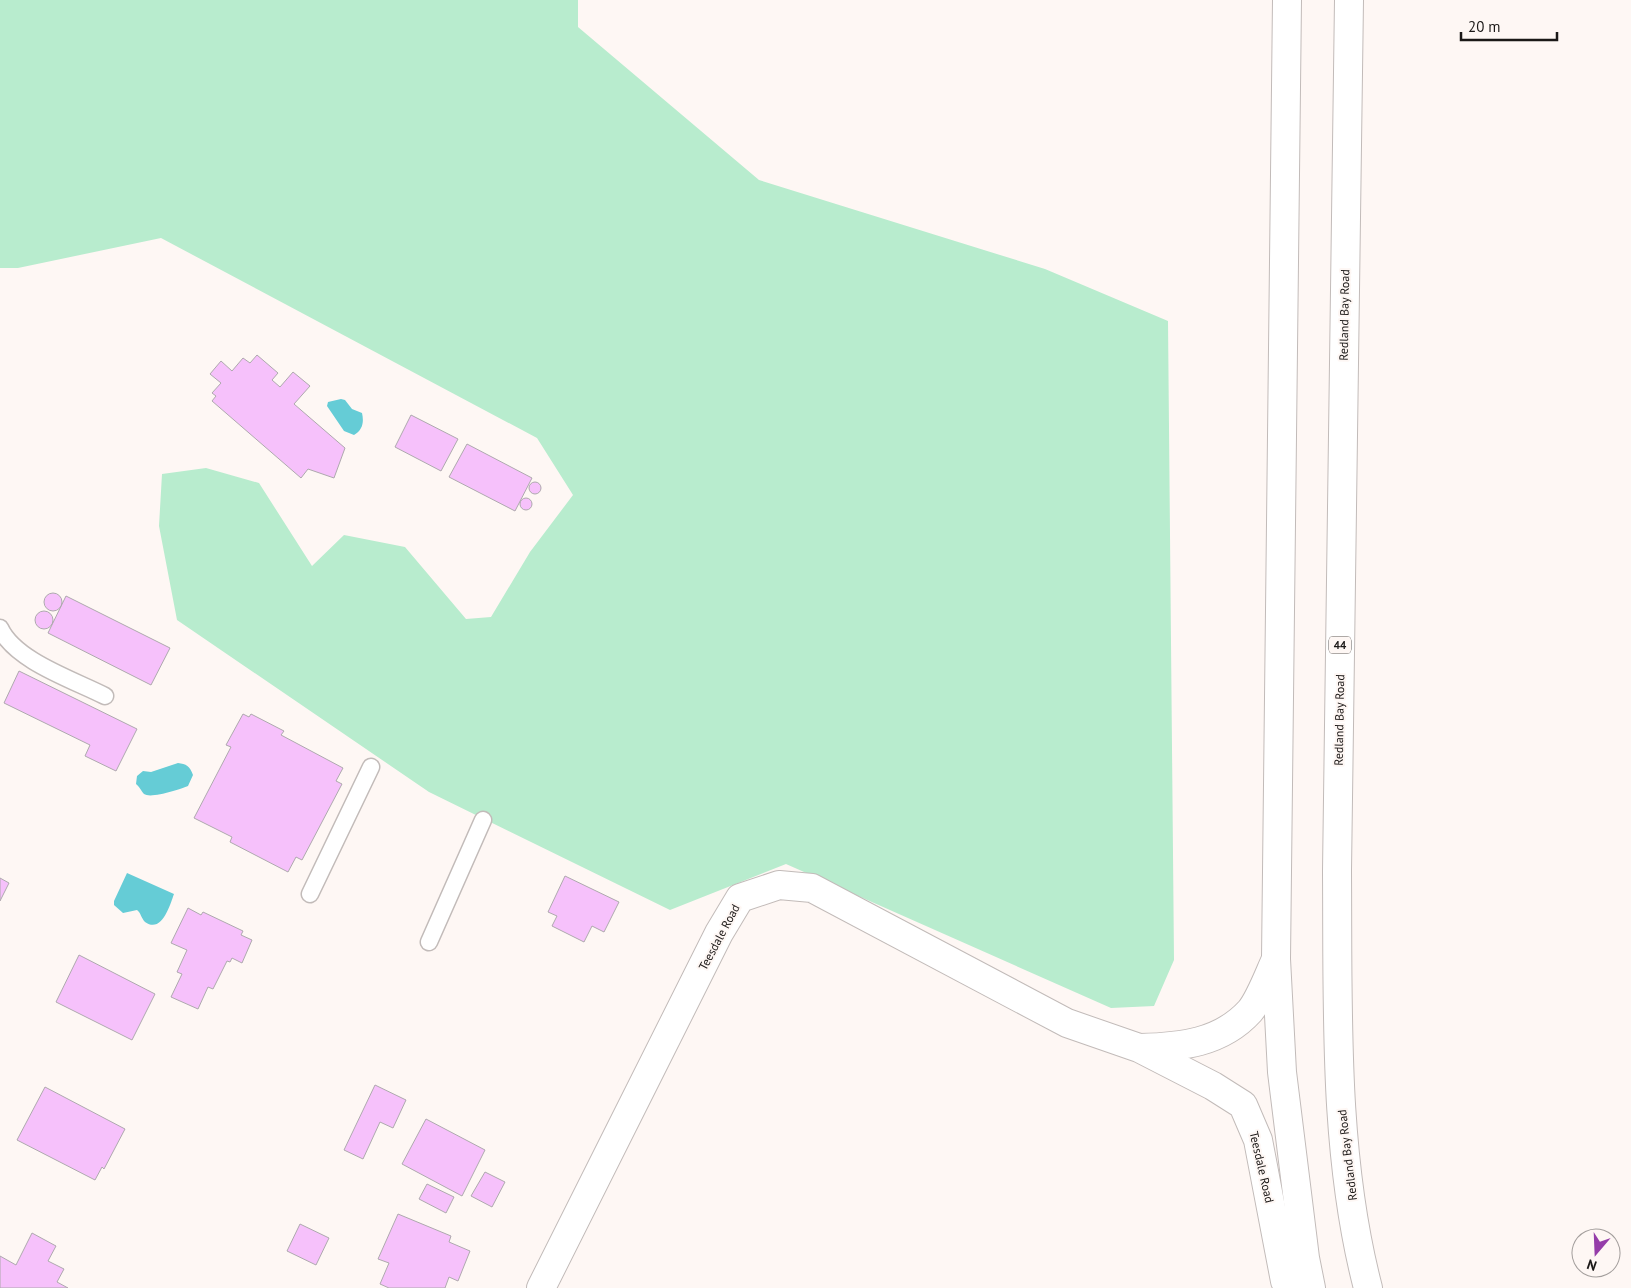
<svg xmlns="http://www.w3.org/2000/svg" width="1631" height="1288" font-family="'PT Sans',sans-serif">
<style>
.green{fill:#b8ecce}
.water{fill:#65ccd6}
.building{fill:#f6c1fb;stroke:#aea9ae}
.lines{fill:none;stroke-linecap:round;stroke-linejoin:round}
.service-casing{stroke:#c2bbb9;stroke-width:19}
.minor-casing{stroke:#c2bbb9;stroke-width:30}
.primary-casing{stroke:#c2bbb9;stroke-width:30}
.service{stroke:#fff;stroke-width:16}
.minor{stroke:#fff;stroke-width:28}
.primary{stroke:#fff;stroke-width:28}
.labels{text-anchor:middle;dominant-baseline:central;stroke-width:4;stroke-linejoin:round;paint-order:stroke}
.shield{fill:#fef7f4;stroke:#5f5b59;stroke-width:1}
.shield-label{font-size:11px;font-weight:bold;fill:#1b1817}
.street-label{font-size:12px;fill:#1b1817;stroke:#fef7f4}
</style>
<rect width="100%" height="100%" fill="#fef7f4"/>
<path class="green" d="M0 0H578V27L759 180 1045 269 1168 321 1174 960 1154 1006 1111 1008 786 864 670 910 429 792 177 620 159 526 162 474 206 468 259 483 312 566 344 535 405 547 466 619 491 617 530 552 573 495 537 438 161 238 18 268H0Z"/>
<path class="water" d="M341 399 345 400 352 409 362 413C364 422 363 430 354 435L344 431 327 406 328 402Z
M178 763C186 764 190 766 193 775L188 786C181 789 151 799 144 794 141 791 140 787 136 784L137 776 143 771 151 772Z
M127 873 174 894C170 905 162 934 145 922 141 918 141 913 137 910L123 913 114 905V901Z"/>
<path class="building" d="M257 355 278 373 272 380 280 387 293 372 310 386 294 404 345 448 334 478 308 469 301 478 212 401 216 396 212 393 221 383 210 374 221 361 232 371 243 358 250 363Z
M411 415 458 439 441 471 395 447Z
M467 444 532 478 515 511 449 477Z
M529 488a6 6 0 1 1 12 0a6 6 0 1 1-12 0Z
M520 504a6 6 0 1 1 12 0a6 6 0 1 1-12 0Z
M44 602a9 9 0 1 1 18 0a9 9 0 1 1-18 0Z
M66 596 170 648 151 685 48 633Z
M35 620a9 9 0 1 1 18 0a9 9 0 1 1-18 0Z
M19 671 137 729 116 771 85 756 90 745 4 703Z
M243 714 249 717 251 714 284 731 281 735 343 768 336 781 342 784 302 860 296 857 288 872 230 842 232 837 194 818 231 747 226 745Z
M565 876 619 902 604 932 592 926 584 942 552 926 557 916 548 912Z
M0 878 9 883 0 901Z
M188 908 201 915 203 912 243 931 241 935 252 940 242 963 232 958 230 962 227 961 213 989 208 987 198 1009 171 997 182 974 177 972 187 950 171 943Z
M79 955 155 994 132 1040 56 1002Z
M375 1085 406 1100 393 1128 380 1122 363 1159 344 1150Z
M45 1087 125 1129 104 1169 102 1167 95 1180 17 1140Z
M426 1119 485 1150 462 1196 402 1164Z
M485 1172 505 1182 492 1207 471 1196Z
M427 1184 454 1197 446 1213 419 1199Z
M398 1214 451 1236 449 1242 470 1251 458 1281 449 1277 445 1288H389L380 1284 389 1263 378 1259Z
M300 1224 329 1238 316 1265 287 1251Z
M32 1233 56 1246 48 1261 64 1269 57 1282 68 1288H0V1256L16 1265Z"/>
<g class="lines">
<g class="service-casing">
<path id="service" d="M0 628C15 661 74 680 105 696
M310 894 371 767
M429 942 483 820"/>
</g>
<g class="minor-casing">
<path id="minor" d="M1140 1048C1181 1047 1221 1043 1250 1011 1260 999 1269 974 1276 959
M541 1288 719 933 740 898 779 885 812 888 1067 1023 1139 1048 1213 1086 1243 1105 1258 1140 1285 1281 1289 1288"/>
</g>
<g class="primary-casing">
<path id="primary" d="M1287 0 1276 959 1282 1072 1305 1258 1311 1288
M1349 0 1337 871C1338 1009 1333 1154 1368 1288"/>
</g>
<use href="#service" class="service"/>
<use href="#minor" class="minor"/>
<use href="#primary" class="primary"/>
</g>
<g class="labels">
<rect class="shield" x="1329" y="636.5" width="22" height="17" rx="4"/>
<g class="shield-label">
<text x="1340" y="645">44</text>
</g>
<g class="street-label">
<text transform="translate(1344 315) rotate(-89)">Redland Bay Road</text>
<text transform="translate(1339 720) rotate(-89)">Redland Bay Road</text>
<text transform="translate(719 937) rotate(-62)">Teesdale Road</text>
<text transform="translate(1347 1155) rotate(-97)">Redland Bay Road</text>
<text transform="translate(1262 1167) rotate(77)">Teesdale Road</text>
</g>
</g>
<g transform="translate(1596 1253) rotate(199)"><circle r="24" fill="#fef7f4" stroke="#a39e9c"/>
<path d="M0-4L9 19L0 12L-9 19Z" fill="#953da9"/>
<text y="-8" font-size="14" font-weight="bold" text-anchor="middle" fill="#1b1817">N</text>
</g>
<path d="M1461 32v8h96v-8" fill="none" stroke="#1b1817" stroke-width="2.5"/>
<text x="1468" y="32" font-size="15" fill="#1b1817" stroke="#fef7f4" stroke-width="4" paint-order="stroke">20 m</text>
</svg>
